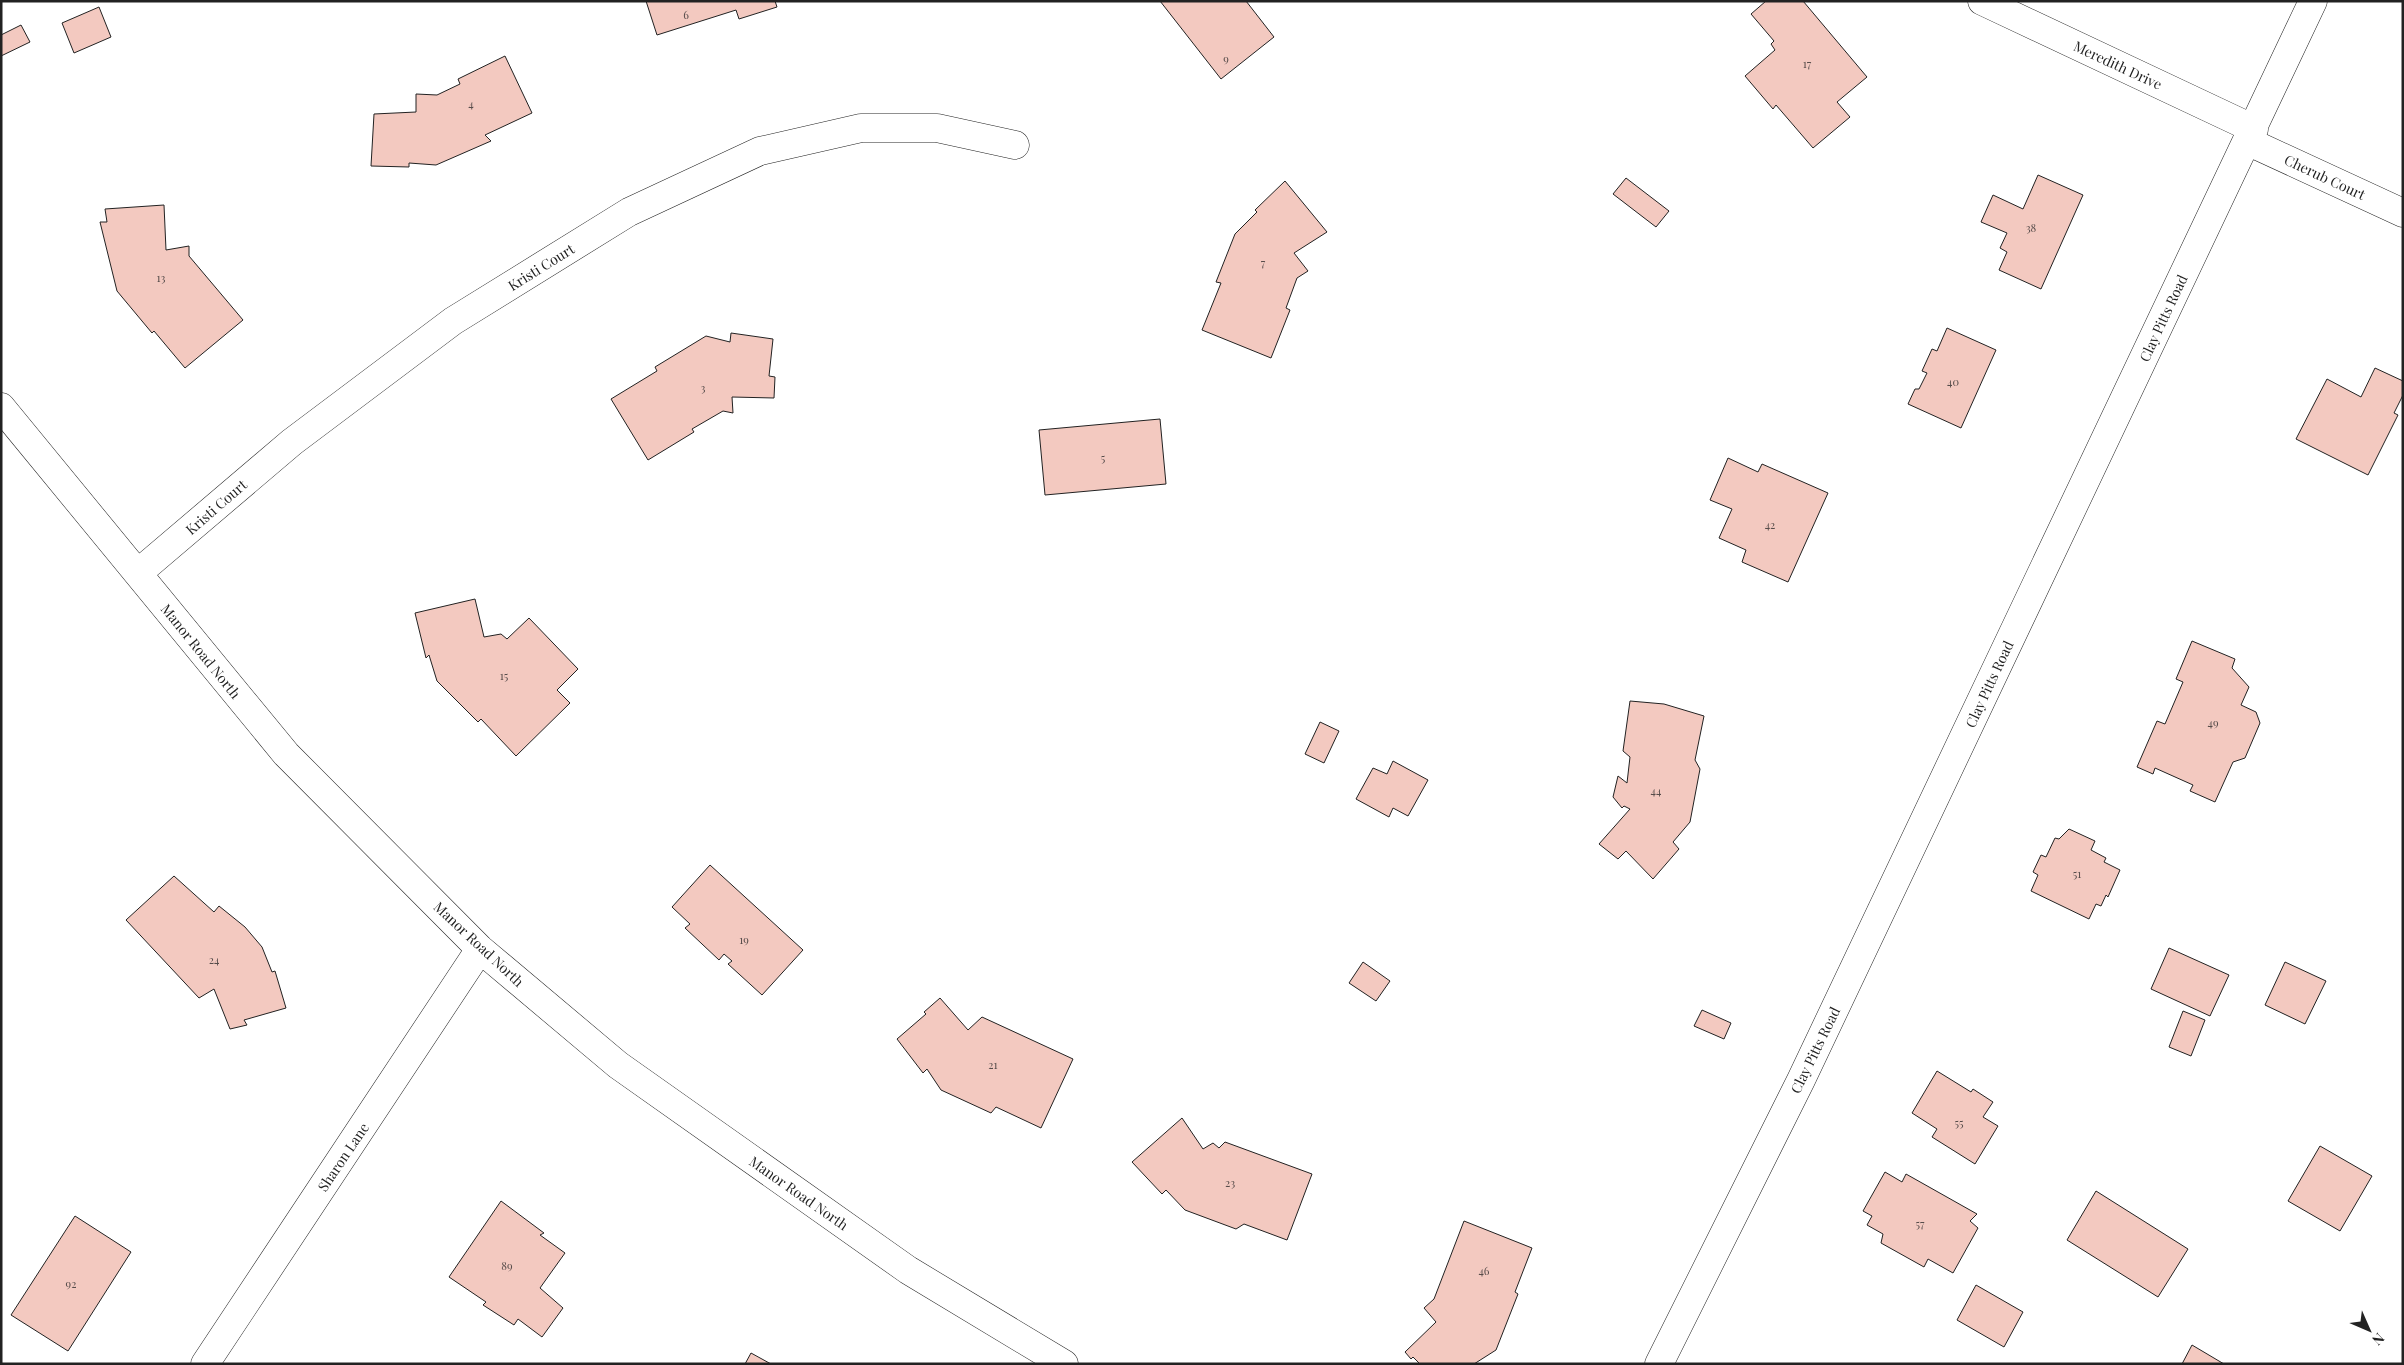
<svg xmlns="http://www.w3.org/2000/svg" width="2404" height="1365" font-family="'Playfair Display',serif">
<style>
.building{fill:#f3c9c0;stroke:#222}
.lines{fill:none;stroke-linecap:round;stroke-linejoin:round}
.minor-casing{stroke:#222;stroke-width:29}
.minor{stroke:#fff;stroke-width:28}
.labels{text-anchor:middle;dominant-baseline:central;stroke-width:4;stroke-linejoin:round;paint-order:stroke}
.number-label{font-size:11px;fill:#564c4a}
.street-label{font-size:14px;fill:#222;stroke:#fff}
</style>
<rect width="100%" height="100%" fill="#fff"/>
<path class="building" d="M646 1H775L777 7 739 19 736 10 657 35Z
M1160 1H1246L1274 37 1221 79Z
M1766 1H1803L1867 77 1837 102 1850 117 1813 148 1776 105 1773 109 1745 76 1775 50 1771 44 1774 41 1751 14Z
M99 7 111 37 74 53 62 23Z
M21 25 30 42 1 56V35Z
M505 56 532 113 485 135 491 141 436 165 409 163V167L371 166 374 114 416 112V94L437 95 460 84 458 79Z
M2038 175 2083 195 2041 289 1999 270 2007 252 2000 248 2007 233 1981 222 1993 195 2023 209Z
M1626 178 1669 211 1656 227 1613 194Z
M1285 181 1327 232 1294 253 1308 271 1297 278 1286 308 1290 310 1271 358 1202 330 1221 283 1216 282 1235 234 1257 212 1255 210Z
M164 205 166 250 189 246V256L243 320 185 368 154 331 152 333 117 291 100 222H107L105 209Z
M1947 328 1996 350 1961 428 1908 404 1915 389H1919L1927 373 1922 371 1932 349 1937 351Z
M731 333 773 339 769 376 775 377 774 398 732 397 733 413 723 411 692 429 694 432 648 460 611 399 657 371 655 367 706 336 730 342Z
M2375 368 2403 381V395L2394 413 2398 415 2368 475 2296 439 2327 379 2361 397Z
M1160 419 1166 484 1045 495 1039 430Z
M1728 458 1758 472 1762 464 1828 493 1788 582 1742 562 1746 550 1719 538 1732 509 1710 500Z
M475 599 484 637 501 634 507 639 529 618 578 669 557 690 570 703 516 756 481 719 478 722 437 681 429 655 426 658 415 613Z
M2192 641 2235 659 2232 668 2249 687 2241 705 2256 712 2260 723 2245 758 2233 762 2215 802 2190 791 2193 785 2155 768 2153 774 2137 767 2157 721 2165 724 2183 682 2176 679Z
M1630 701 1664 704 1704 716 1695 760 1700 769 1690 822 1673 842 1679 849 1653 879 1626 851 1618 859 1599 844 1630 809 1624 806 1622 808 1613 797 1618 776 1627 783 1630 757 1623 751Z
M1320 722 1339 731 1324 763 1305 754Z
M1393 761 1428 780 1408 816 1393 808 1389 817 1356 799 1373 768 1387 774Z
M2069 829 2095 841 2091 850 2106 858 2104 862 2120 870 2108 897 2106 895 2101 906 2096 904 2089 919 2031 891 2038 875 2033 872 2041 855 2046 857 2055 838 2059 839Z
M710 865 803 950 762 995 728 964 732 961 724 954 719 960 685 928 690 924 672 907Z
M174 876 214 912 219 906 245 927 262 947 272 972 275 971 286 1008 244 1020 247 1025 230 1029 214 989 199 998 126 920Z
M2169 948 2229 975 2210 1016 2151 989Z
M1363 962 1390 981 1376 1001 1349 983Z
M2285 962 2326 981 2305 1024 2265 1005Z
M940 998 968 1030 982 1017 1073 1059 1041 1128 996 1107 991 1113 941 1090 927 1069 923 1073 897 1039 926 1014 924 1012Z
M1702 1010 1731 1023 1724 1039 1694 1026Z
M2183 1011 2205 1020 2191 1056 2169 1047Z
M1937 1071 1971 1092 1973 1089 1993 1102 1983 1117 1998 1126 1975 1164 1932 1137 1937 1129 1912 1113Z
M1182 1118 1203 1149 1213 1143 1219 1148 1225 1142 1312 1174 1287 1240 1244 1224 1236 1229 1185 1210 1166 1190 1162 1194 1132 1162Z
M2320 1146 2372 1176 2340 1231 2288 1201Z
M1885 1172 1902 1182 1906 1174 1977 1214 1970 1221 1978 1228 1953 1273 1928 1259 1924 1267 1881 1243 1883 1234 1867 1225 1872 1216 1863 1211Z
M2096 1191 2188 1249 2158 1297 2067 1240Z
M501 1201 544 1233 540 1235 565 1253 540 1288 563 1308 542 1337 518 1319 514 1325 483 1305 486 1302 449 1277Z
M75 1216 131 1252 68 1351 11 1315Z
M1464 1221 1532 1248 1515 1292 1518 1294 1496 1350 1474 1364H1420L1413 1357 1411 1359 1405 1352 1436 1322 1424 1308 1434 1299Z
M1976 1285 2023 1312 2004 1347 1957 1320Z
M2192 1345 2224 1364H2182Z
M751 1353 771 1364H745Z"/>
<g class="lines">
<g class="minor-casing">
<path id="minor" d="M1982 1 2254 129
M2247 141 2403 213
M1 407 286 754 480 949 618 1065 908 1270 1064 1364
M138 573 292 442 453 321 629 212 760 151 861 128H937L1015 145
M205 1364 480 949
M1659 1364 1801 1080 2313 1"/>
</g>
<use href="#minor" class="minor"/>
</g>
<g class="labels">
<g class="number-label">
<text x="686" y="14">6</text>
<text x="1226" y="58">9</text>
<text x="1807" y="63">17</text>
<text x="471" y="103">4</text>
<text x="2031" y="227">38</text>
<text x="1263" y="262">7</text>
<text x="161" y="277">13</text>
<text x="1953" y="381">40</text>
<text x="703" y="387">3</text>
<text x="1103" y="457">5</text>
<text x="1770" y="524">42</text>
<text x="504" y="675">15</text>
<text x="2213" y="722">49</text>
<text x="1656" y="790">44</text>
<text x="2077" y="873">51</text>
<text x="744" y="939">19</text>
<text x="214" y="959">24</text>
<text x="993" y="1064">21</text>
<text x="1959" y="1122">55</text>
<text x="1230" y="1182">23</text>
<text x="1920" y="1223">57</text>
<text x="507" y="1265">89</text>
<text x="1484" y="1270">46</text>
<text x="71" y="1283">92</text>
</g>
<g class="street-label">
<text transform="translate(2118 65) rotate(25)">Meredith Drive</text>
<text transform="translate(2325 177) rotate(25)">Cherub Court</text>
<text transform="translate(541 267) rotate(-32)">Kristi Court</text>
<text transform="translate(2163 318) rotate(-65)">Clay Pitts Road</text>
<text transform="translate(216 507) rotate(-41)">Kristi Court</text>
<text transform="translate(201 651) rotate(51)">Manor Road North</text>
<text transform="translate(1989 684) rotate(-65)">Clay Pitts Road</text>
<text transform="translate(479 944) rotate(43)">Manor Road North</text>
<text transform="translate(1815 1050) rotate(-64)">Clay Pitts Road</text>
<text transform="translate(343 1157) rotate(-56)">Sharon Lane</text>
<text transform="translate(799 1193) rotate(35)">Manor Road North</text>
</g>
</g>
<rect width="2404" height="1365" fill="none" stroke="#222222" stroke-width="5"/>
<g transform="translate(2369 1330) rotate(135)" stroke="#ffffff" stroke-width="4" paint-order="stroke">
<path d="M0-4L9 19L0 12L-9 19Z" fill="#222222"/>
<text y="-8" font-size="14" font-weight="bold" text-anchor="middle" fill="#222222">N</text>
</g>
</svg>
